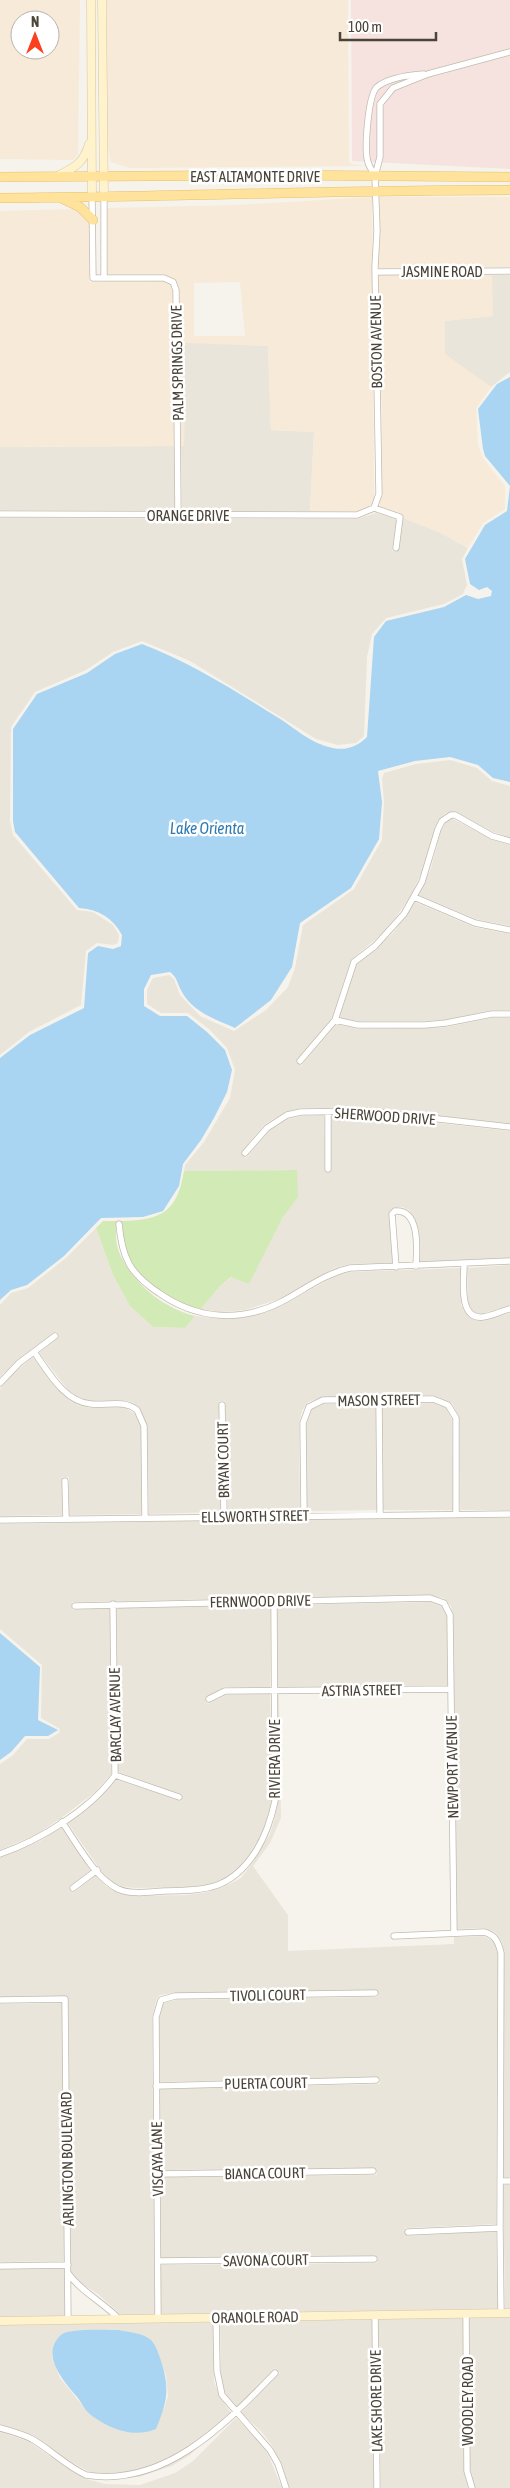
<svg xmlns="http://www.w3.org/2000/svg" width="510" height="2488" font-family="'Asap Condensed',sans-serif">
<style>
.residential{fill:#eae5da;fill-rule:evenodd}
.commercial{fill:#f7ead8;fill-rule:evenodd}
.medical{fill:#f6e3e0}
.green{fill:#d2eab5}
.water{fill:#a9d4f2}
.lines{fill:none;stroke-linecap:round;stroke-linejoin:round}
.street-casing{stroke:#c2bbae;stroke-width:7}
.secondary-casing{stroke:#d6c79b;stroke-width:9}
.primary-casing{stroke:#e6c16a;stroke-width:10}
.street{stroke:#fff;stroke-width:5.5}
.secondary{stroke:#fff3cd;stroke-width:8}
.primary{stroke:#ffe39c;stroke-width:9}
.labels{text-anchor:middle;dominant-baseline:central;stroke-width:5;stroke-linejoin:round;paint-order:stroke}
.street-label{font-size:15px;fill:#4b4439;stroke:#fff}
.water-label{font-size:16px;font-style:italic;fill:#2e7ab2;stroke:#fff}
</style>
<rect width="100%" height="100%" fill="#f6f3ec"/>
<path class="residential" d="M492 275H510V372L491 387 444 354 445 321 492 316Z
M185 342 268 346 271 430 314 432 310 511H182L181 446H184Z
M174 446 175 511 0 510V447Z
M376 513 397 520 392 551 398 552 403 518 439 532 468 548 462 559 467 585 463 594 444 604 386 618 372 634 367 657 364 736 356 743 338 745 316 739 190 661 142 641 113 652 86 670 35 692 11 727 10 821 13 835 77 910 93 912 113 925 119 935 118 943 113 945 97 943 86 951 81 1005 29 1032 0 1055V518L357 519Z
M450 760 477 768 492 781 510 786V837L493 832 456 812 446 813 439 819 425 865 411 895 389 928 351 960 332 1018 296 1062 301 1066 336 1024 357 1029 426 1028 447 1027 492 1018H510V1124L368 1108H301L285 1112 265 1124 241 1153 246 1158 269 1131 288 1119 302 1116 324 1115 325 1172H331V1115H367L510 1131V1258L419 1262 417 1226 409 1210 403 1207 394 1208 389 1215 393 1263 350 1264 335 1268 279 1299 245 1310 222 1312 201 1309 220 1286 232 1277 249 1283 283 1217 297 1197V1170L184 1171 185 1165 204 1142 230 1098 235 1070 227 1048 209 1029 188 1013H161L147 1004V990L153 978 169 975 174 979 180 995 200 1016 234 1031 266 1010 288 987 295 968 303 925 354 889 382 840 384 802 382 779 384 773 416 764Z
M451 818 491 839 510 844V926L476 919 419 895 431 868 441 831 445 823Z
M415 902 474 927 510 934V1010H492L446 1020 425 1021H358L339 1018 356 964 393 933Z
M96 1228 113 1275 130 1306 153 1327 185 1328 195 1316 221 1319 247 1317 281 1306 337 1275 350 1272 461 1268V1305L470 1317 483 1321 510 1313V1510H460L459 1417 452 1403 433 1395 323 1397 308 1402 302 1411 299 1423 300 1511 228 1512 225 1401H219L221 1512 149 1514 147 1426 139 1407 132 1402 123 1400 90 1401 79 1398 69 1391 39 1353 59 1337 56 1331 17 1360 0 1377V1305L11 1293 28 1288 66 1258Z
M510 1265V1305L482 1314 474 1312 468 1303 467 1268Z
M33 1357 64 1396 77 1405 90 1408 123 1407 134 1413 141 1427 142 1514 69 1515V1477H62V1515L0 1516V1389L11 1375Z
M433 1403 446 1408 452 1419 453 1510H383L382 1404Z
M324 1404H376L377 1510 307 1511 306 1424 312 1409Z
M456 1517 510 1518V2177H503L504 1953 502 1942 495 1932 484 1928 457 1929 453 1615 451 1606 444 1598 430 1595 72 1602V1610L110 1608 111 1774 95 1792 60 1819 37 1834 0 1850V1764L13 1755 27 1739H49L59 1733 60 1729 41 1718 42 1665 0 1629V1524Z
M430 1602 442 1606 447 1615 448 1685 277 1687V1605Z
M271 1605 270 1687H225L205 1698 208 1704 226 1695 270 1694 272 1801 264 1830 245 1862 237 1871 225 1879 206 1885 187 1887 134 1888 121 1886 110 1880 99 1868 67 1822 99 1798 116 1779 180 1801 183 1795 118 1772 116 1608Z
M277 1694H279L281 1818 270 1843 253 1866 288 1915V1951L454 1944V1937L483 1936 492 1940 496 1945 498 1953 496 2224 405 2228 406 2236 496 2231 498 2309 161 2315V2265L377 2263V2256L161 2258V2177L377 2175 376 2168 160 2170 159 2089 380 2084 379 2077 159 2082V2017L163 2003 176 2000 378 1997V1990L175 1993 160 1995 157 1998 152 2017 155 2315H121L98 2294 79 2282 71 2272 68 1996 0 1997V1858L40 1841 61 1827 92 1869 69 1887 73 1893 96 1875 106 1886 118 1893 134 1896 188 1895 207 1892 228 1885 241 1878 250 1866 270 1834 275 1818 278 1801Z
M62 2003 65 2261 0 2262V2004Z
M503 2185H510V2309H505Z
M65 2268V2316L0 2317V2269Z
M463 2317 464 2471 468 2488H381L378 2319Z
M469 2317H510V2488H475L473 2481 470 2470Z
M372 2319 374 2488H289L281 2463 273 2447 261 2431 241 2413 280 2373 275 2368 236 2408 225 2393 221 2381 220 2322Z
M213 2322 214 2382 220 2397 231 2413 190 2455 172 2466 139 2477 105 2476 88 2471 69 2461 33 2435 0 2424V2324ZM152 2341 166 2375 168 2396 164 2409 125 2432 90 2415 60 2378 52 2357 55 2344Z
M236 2418 256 2437 267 2452 282 2488H0V2432L30 2442 65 2467 86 2479 105 2484 140 2485 175 2473 193 2461Z"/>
<path class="commercial" d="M0 0H80L78 154 73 160 0 159ZM20 20H50V50H20Z
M107 0H348L349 161 351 164 366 166 129 168 111 162 107 145Z
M372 197 374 501 371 506 360 511H310L314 432 271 430 268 346 185 343 184 446H181L179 288 174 278 164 274H107V208L237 205ZM240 282 245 336H194V283Z
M379 197H510V267L378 268Z
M77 209 89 221V282L164 281 170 285 173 291 174 446 0 447V211Z
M378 275H502H492L493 316 445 321V354L491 387 476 409 478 445 483 458 505 486V509L483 523 468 548 439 532 403 518 401 513 379 506 382 494V420Z"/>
<path class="medical" d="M351 0H510V169L352 161Z"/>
<path class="green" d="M297 1170 298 1197 283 1217 249 1284 231 1277 220 1286 201 1309C174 1306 132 1275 124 1248 122 1240 123 1229 122 1221 162 1220 177 1212 184 1171Z
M103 1221H116C116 1231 115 1243 119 1252 131 1282 164 1309 195 1316L185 1328 153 1327 130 1306 113 1275 96 1228Z"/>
<path class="water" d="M510 377V782L493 778 478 765 450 757 415 761 378 771 382 802 379 839 351 888 300 923 292 967 271 1000 235 1028C215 1019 193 1012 182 992 177 984 178 978 170 972L151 975 144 989V1006L160 1016H187L207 1032 225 1050 232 1070 227 1092 214 1118 201 1140 183 1164 179 1186 163 1211 143 1217 101 1218 64 1256 27 1285 11 1290 0 1300V1058L30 1035 84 1008 88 953 98 946 113 949 121 946 122 935C113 918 98 909 79 908L15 832 13 821V729L37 694 87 673 115 654 142 644C189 662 234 690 277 717 295 728 311 744 333 748 346 751 358 746 367 737L374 637 386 621 444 607 466 595 478 599 491 596 492 591 487 587 479 590 470 584 465 559 485 525 507 511 510 486 485 456 483 449 478 409 497 384Z
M0 1633 40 1667 38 1720 58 1730 48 1736H25L11 1752 0 1760Z
M118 2330C129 2332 143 2333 151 2340 155 2344 158 2352 160 2358 170 2387 168 2400 156 2429 133 2438 112 2430 92 2416 86 2412 82 2404 78 2398 65 2383 39 2355 61 2335 69 2328 106 2330 118 2330Z"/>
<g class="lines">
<g class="street-casing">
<path id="street" d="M375 176C373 171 369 167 368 162 364 151 368 95 377 87 389 77 410 75 424 74
M92 197 93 278H164L173 282 176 290 178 515
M375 272 510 271
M104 278V197
M374 508 400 517 396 548
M0 514 357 515 374 508 379 494 375 267 377 231 375 176 380 157V104L393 88 428 74 510 52
M414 897 475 923 510 930
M335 1020 358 1025H425L446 1023 492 1014H510
M300 1061 335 1020 354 962 375 946 404 914 422 882 438 829 442 821 451 815H455L492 836 510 841
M328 1112V1169
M245 1153 267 1128 287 1115 301 1112 368 1111 510 1127
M119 1224C122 1258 130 1274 159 1293 196 1319 240 1323 281 1302 304 1290 324 1274 350 1268L510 1261
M464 1265C464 1280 458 1320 483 1317 492 1316 501 1311 510 1309
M396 1267 392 1214 395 1211C420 1209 417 1248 416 1266
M34 1352C48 1371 64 1402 91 1404 107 1406 123 1399 137 1410L144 1426 145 1518
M0 1383 19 1363 55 1336
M379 1400 380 1514
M222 1405 224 1516
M65 1481 66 1519
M304 1515 303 1423 309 1407 323 1400 433 1399 448 1405 456 1418V1513
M0 1520 510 1514
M75 1606 430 1598 444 1603 450 1615 454 1933
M209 1699 225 1691 451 1689
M115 1775 179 1797
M62 1822C77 1843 94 1877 118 1889 131 1895 150 1892 164 1891 207 1890 231 1890 256 1851 266 1835 271 1820 275 1801L274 1601
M0 1854C40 1840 90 1810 115 1775L113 1604
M73 1888 97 1870
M394 1936 484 1932C495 1935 498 1941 501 1953L500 2228 501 2313
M0 2000 65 1999 68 2319
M156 2086 376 2080
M157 2174 373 2171
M500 2181H510
M408 2232 500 2228
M158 2261 374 2259
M0 2266 68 2265
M68 2273C80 2291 103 2302 119 2319
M466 2314 467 2471 472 2488
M375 2315 377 2488
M158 2318 156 2017 161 2000 175 1996 375 1993
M216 2318 217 2371 222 2395 270 2450 278 2464 286 2488
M0 2428C11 2431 22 2434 32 2439 51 2450 66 2466 86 2475 166 2488 227 2422 275 2373"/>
</g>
<g class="secondary-casing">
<path id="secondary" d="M91 0 92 197
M102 0 104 197
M57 176C74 168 84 163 89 144
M0 2321 510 2313"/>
</g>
<g class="primary-casing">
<path id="primary" d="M0 177 274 175 510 177
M0 198C170 197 340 190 510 190
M63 199 80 207 93 220"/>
</g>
<use href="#street" class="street"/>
<use href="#secondary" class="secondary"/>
<use href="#primary" class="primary"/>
</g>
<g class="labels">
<g class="street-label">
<text x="255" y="176">EAST ALTAMONTE DRIVE</text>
<text x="442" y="271">JASMINE ROAD</text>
<text transform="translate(376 342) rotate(-91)">BOSTON AVENUE</text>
<text transform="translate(177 363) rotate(-91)">PALM SPRINGS DRIVE</text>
<text x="188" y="515">ORANGE DRIVE</text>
<text transform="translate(385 1116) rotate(4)">SHERWOOD DRIVE</text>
<text transform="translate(379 1400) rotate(-1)">MASON STREET</text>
<text transform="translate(223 1460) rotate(-91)">BRYAN COURT</text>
<text transform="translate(255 1516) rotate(-1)">ELLSWORTH STREET</text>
<text transform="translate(260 1601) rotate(-1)">FERNWOOD DRIVE</text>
<text transform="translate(362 1690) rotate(-1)">ASTRIA STREET</text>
<text transform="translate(115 1715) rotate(-91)">BARCLAY AVENUE</text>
<text transform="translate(274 1759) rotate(-90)">RIVIERA DRIVE</text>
<text transform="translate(452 1767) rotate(-91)">NEWPORT AVENUE</text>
<text transform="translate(268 1995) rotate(-1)">TIVOLI COURT</text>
<text transform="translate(266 2083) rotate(-1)">PUERTA COURT</text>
<text transform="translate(67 2159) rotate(-91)">ARLINGTON BOULEVARD</text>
<text transform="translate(157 2159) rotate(-91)">VISCAYA LANE</text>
<text transform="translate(265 2173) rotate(-1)">BIANCA COURT</text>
<text transform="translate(266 2260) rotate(-1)">SAVONA COURT</text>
<text transform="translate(255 2317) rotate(-1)">ORANOLE ROAD</text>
<text transform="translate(376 2401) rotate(-91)">LAKE SHORE DRIVE</text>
<text transform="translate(467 2401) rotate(-90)">WOODLEY ROAD</text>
</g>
<g class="water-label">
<text x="207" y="828">Lake Orienta</text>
</g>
</g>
<g transform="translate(35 35)"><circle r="24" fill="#ffffff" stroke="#b7b4b0"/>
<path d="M0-4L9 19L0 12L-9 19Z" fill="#fc3f1d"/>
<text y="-8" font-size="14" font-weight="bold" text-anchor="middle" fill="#4b4439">N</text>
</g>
<path d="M340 32v8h96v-8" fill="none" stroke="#4b4439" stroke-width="2.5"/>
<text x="348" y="32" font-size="15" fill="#4b4439" stroke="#ffffff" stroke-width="4" paint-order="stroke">100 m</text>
</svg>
